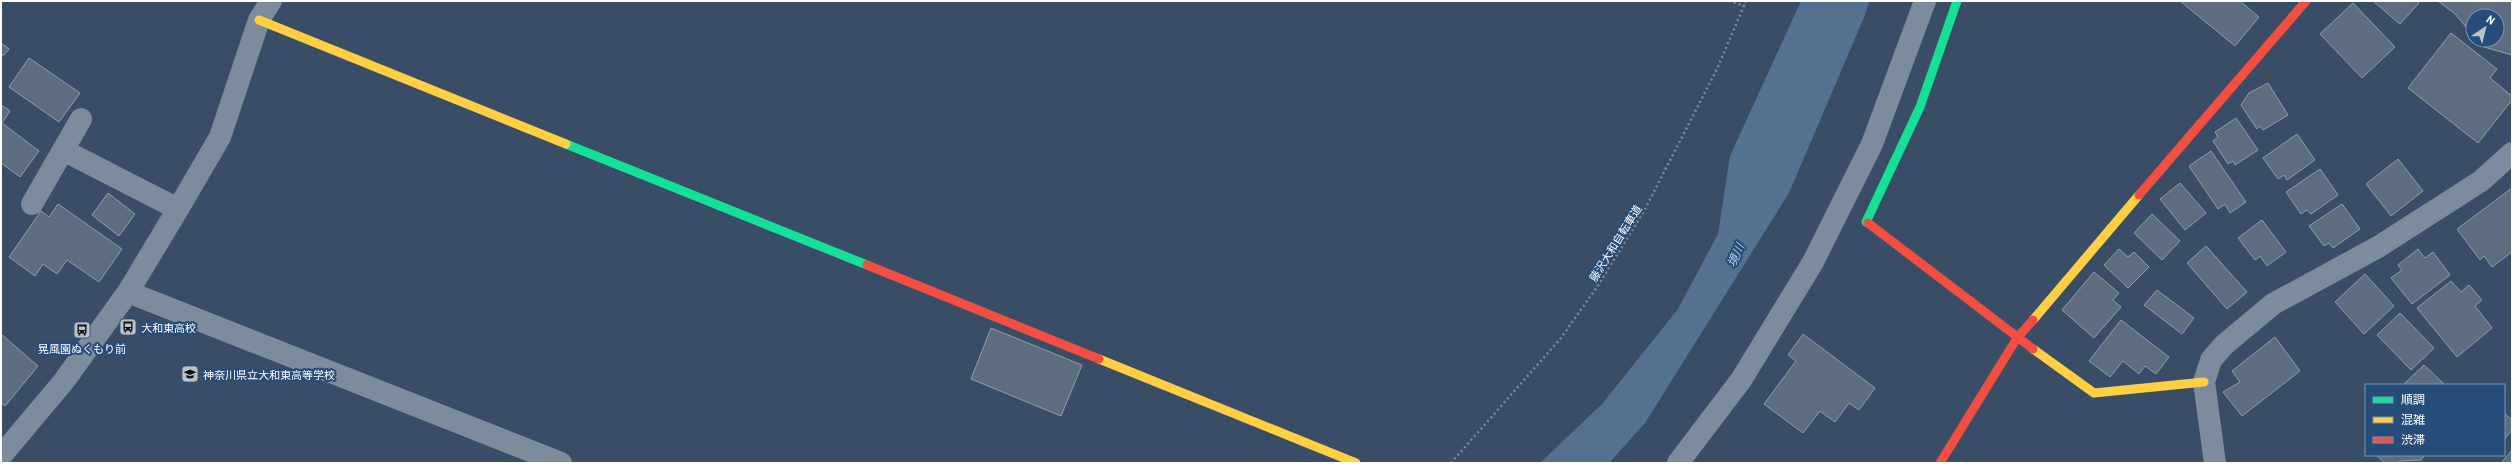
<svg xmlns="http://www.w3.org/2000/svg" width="2513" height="464" font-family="Barlow,'Noto Sans JP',sans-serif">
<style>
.water{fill:#547190}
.building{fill:#5d6d7f;stroke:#909dac}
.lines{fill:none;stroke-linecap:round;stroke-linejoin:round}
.path{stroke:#7d8c9d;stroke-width:2.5;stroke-dasharray:2 3;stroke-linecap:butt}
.street{stroke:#7d8c9d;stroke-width:22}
.fast{stroke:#16e098;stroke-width:9}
.slow{stroke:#ffcf43;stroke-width:9}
.jam{stroke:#f24e42;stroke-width:9}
.labels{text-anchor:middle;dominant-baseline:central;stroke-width:4;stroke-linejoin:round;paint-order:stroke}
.street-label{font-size:11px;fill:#fff;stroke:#264d79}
.poi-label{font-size:11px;fill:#fff;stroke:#264d79;text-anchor:start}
.water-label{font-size:12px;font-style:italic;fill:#b3cfeb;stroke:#264d79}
</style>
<rect width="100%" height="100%" fill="#394e66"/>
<path class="water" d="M1801 1H1869L1865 15 1789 193 1645 423 1609 463H1540L1602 404 1678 309 1718 234 1730 156Z"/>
<path class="building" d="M2180 1H2240L2259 17 2235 46Z
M2373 1H2416L2419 3 2400 24Z
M2438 1H2512V55L2484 47 2478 40H2497V16H2473V35L2455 14Z
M2353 3 2395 47 2362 78 2320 34Z
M2451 33 2497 69 2490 78 2512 96V100L2478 143 2408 88Z
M1 43 9 49 4 55H1Z
M29 58 80 93 59 122 9 87Z
M2268 83 2288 115 2263 130 2260 126 2257 129 2241 105 2249 93Z
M1 105 10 111 2 123 39 151 20 177 1 163Z
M2236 118 2258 150 2235 165 2233 161 2228 164 2213 141 2218 137 2215 132Z
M2297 134 2315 160 2287 180 2284 175 2278 179 2263 158Z
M2211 151 2246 202 2230 213 2225 204 2218 209 2189 166Z
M2398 159 2423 191 2391 216 2366 184Z
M2320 169 2338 195 2311 214 2307 210 2301 214 2286 192Z
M2180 183 2206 213 2185 230 2160 199Z
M2512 188V252L2492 267 2484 256 2480 260 2457 229Z
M108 193 135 214 119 236 92 215Z
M58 204 122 249 99 282 67 260 57 274 43 264 35 276 9 257 41 211 49 217Z
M2342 204 2360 229 2333 248 2329 243 2324 246 2309 226Z
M2152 214 2180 241 2162 260 2134 233Z
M2262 220 2286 252 2267 266 2260 256 2255 260 2238 238Z
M2206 246 2247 292 2227 309 2187 263Z
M2119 249 2128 257 2134 252 2149 267 2128 288 2104 265Z
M2418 249 2425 258 2433 252 2450 275 2412 304 2391 278 2402 270 2398 265Z
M2094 272 2119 293 2113 300 2121 307 2094 338 2062 310Z
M2365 274 2394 306 2364 334 2335 302Z
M2451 281 2461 292 2469 285 2482 300 2475 306 2492 328 2457 357 2417 308Z
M2157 290 2194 318 2182 334 2144 305Z
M2400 313 2434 348 2411 370 2377 335Z
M2121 320 2169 357 2156 374 2145 366 2139 374 2123 361 2110 377 2089 361Z
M991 328 1082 365 1061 416 971 379Z
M1 334 38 366 5 406 1 403Z
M1803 334 1875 388 1859 410 1849 403 1835 422 1820 411 1803 433 1764 404 1796 361 1788 355Z
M2275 337 2300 371 2242 416 2223 392 2240 382 2232 371Z
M2424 365 2445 385H2403Z
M2504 413 2512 420V430L2504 440Z
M2512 450V463H2504L2502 462Z
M2376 455H2425L2421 460 2400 461 2398 463H2385Z"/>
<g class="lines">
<path class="path" d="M1729 1 1745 6
M1451 463 1561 338 1597 287 1644 211 1717 69 1746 1"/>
<path class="street" d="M63 150 178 209
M32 204 81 119
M128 292 561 463
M1 456 64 381 128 292 178 209 220 137 259 20 271 1
M1678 463 1741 380 1813 262 1872 144 1925 1
M2215 463 2204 382 2211 360 2224 345 2273 304 2378 247 2481 181 2512 153"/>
<path class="fast" d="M566 144 867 265
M1868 223 1866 222 1920 107 1957 1"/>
<path class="slow" d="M259 20 566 144
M2033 320 2139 195
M2033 349 2094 393 2204 382
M1099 359 1356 463"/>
<path class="jam" d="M2139 195 2306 1
M1868 223 2033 349
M867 265 1099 359
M1940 463 2017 338 2033 320"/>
</g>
<defs>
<g id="bus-square" transform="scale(0.9)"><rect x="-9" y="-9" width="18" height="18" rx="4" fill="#bac1c9" stroke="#264d79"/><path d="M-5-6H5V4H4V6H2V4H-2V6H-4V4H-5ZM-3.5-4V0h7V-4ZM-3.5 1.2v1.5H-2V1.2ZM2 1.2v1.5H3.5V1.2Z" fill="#111"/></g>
<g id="school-square" transform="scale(0.9)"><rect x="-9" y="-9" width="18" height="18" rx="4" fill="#bac1c9" stroke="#264d79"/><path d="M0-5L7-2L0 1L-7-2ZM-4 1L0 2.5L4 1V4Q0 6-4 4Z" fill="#111"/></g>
</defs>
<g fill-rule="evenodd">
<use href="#bus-square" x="128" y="327"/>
<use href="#bus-square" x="82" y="330"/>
<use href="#school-square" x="190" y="374"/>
</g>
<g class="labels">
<g class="street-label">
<text transform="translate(1615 243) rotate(-58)">藤沢大和自転車道</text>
</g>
<g class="poi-label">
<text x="141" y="327">大和東高校</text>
<text x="82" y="348" text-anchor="middle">晃風園ぬくもり前</text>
<text x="203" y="374">神奈川県立大和東高等学校</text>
</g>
<g class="water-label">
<text transform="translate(1735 255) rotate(-65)">境川</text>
</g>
</g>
<rect width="2513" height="464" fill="none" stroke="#ffffff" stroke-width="4"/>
<rect x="2365" y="384" width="140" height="72" fill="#264d79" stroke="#7d94af"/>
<rect x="2373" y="397" width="20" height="6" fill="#16e098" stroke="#7d94af"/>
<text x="2401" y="404" font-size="12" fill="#ffffff">順調</text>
<rect x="2373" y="417" width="20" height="6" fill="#ffcf43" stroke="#7d94af"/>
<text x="2401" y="424" font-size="12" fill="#ffffff">混雑</text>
<rect x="2373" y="437" width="20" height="6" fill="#f24e42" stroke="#7d94af"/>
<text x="2401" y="444" font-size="12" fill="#ffffff">渋滞</text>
<g transform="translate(2485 28) rotate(35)"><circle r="19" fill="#264d79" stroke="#7d94af"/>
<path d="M0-3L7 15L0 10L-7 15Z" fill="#bac1c9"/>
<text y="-6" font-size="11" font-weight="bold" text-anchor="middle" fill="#ffffff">N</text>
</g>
</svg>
